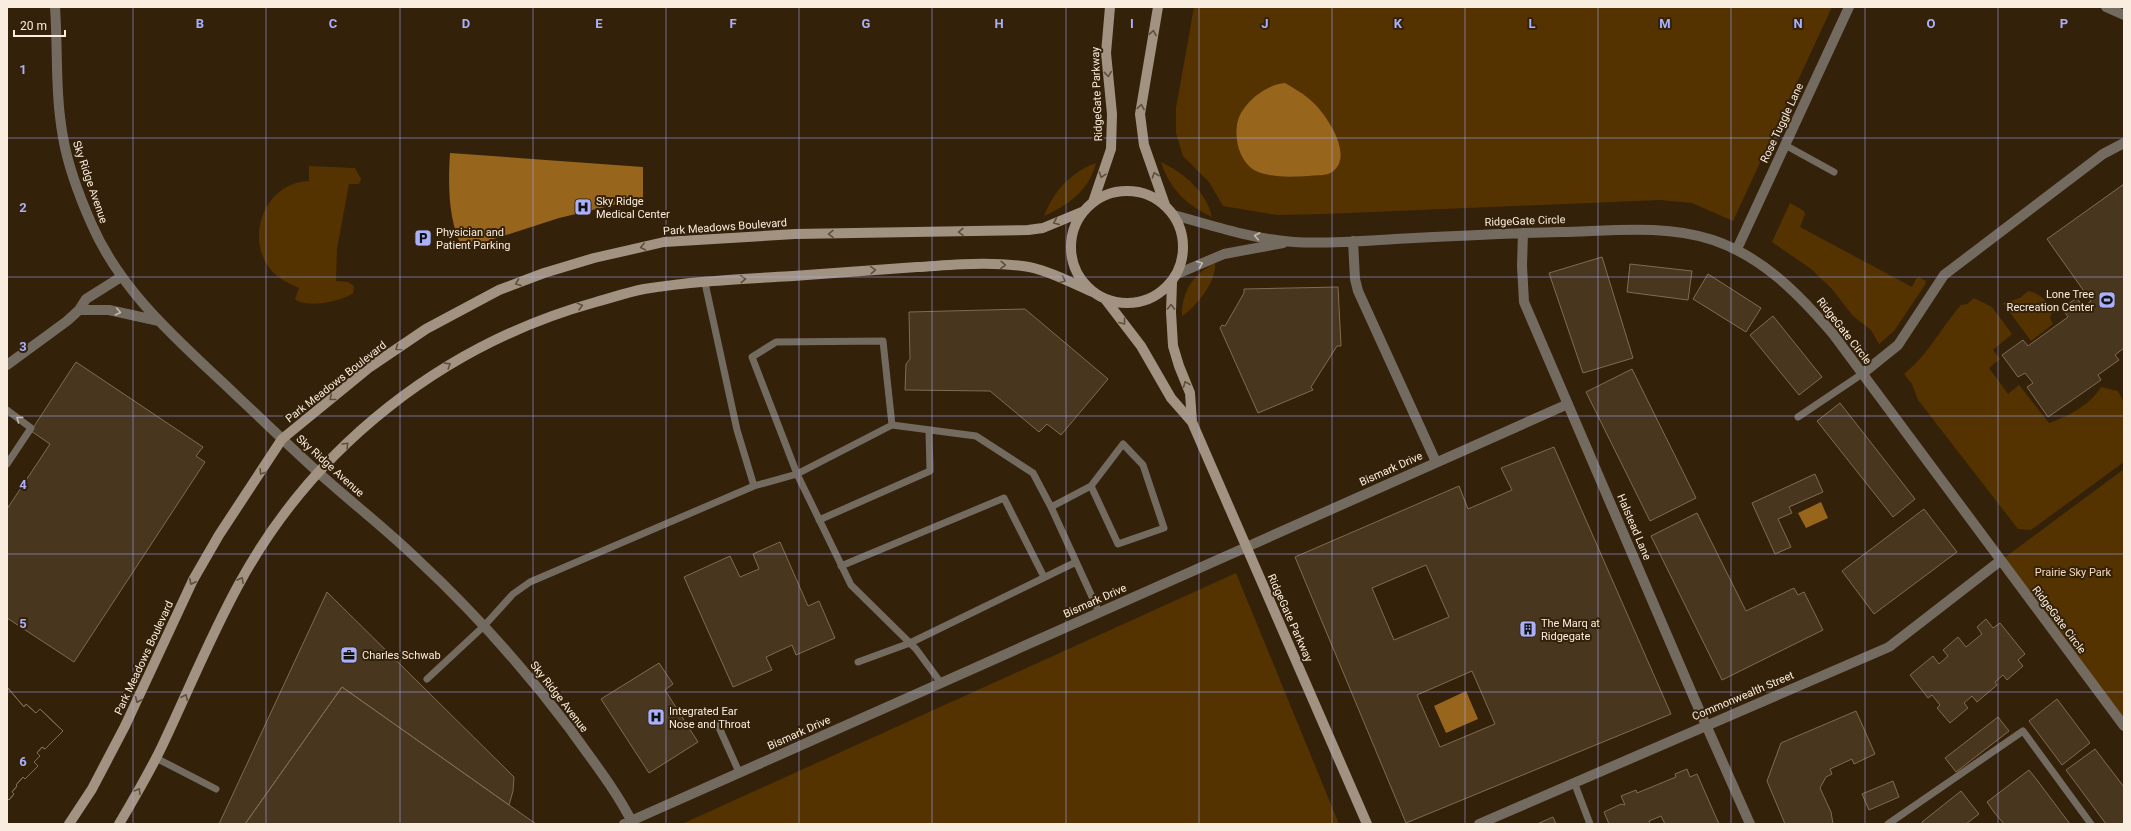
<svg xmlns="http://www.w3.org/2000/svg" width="2131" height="831" font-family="Roboto,sans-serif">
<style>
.green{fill:#543300}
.water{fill:#98651d}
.building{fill:#49361e;stroke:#816b52;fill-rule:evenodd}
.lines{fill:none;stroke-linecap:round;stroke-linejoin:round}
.service{stroke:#746b60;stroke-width:7}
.minor{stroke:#746b60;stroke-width:10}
.secondary{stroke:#a29281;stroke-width:10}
.oneway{stroke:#604e3a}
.oneway2{stroke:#c4b9ac}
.grid{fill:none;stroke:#aab0fb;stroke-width:1;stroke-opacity:0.55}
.labels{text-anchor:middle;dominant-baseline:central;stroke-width:4;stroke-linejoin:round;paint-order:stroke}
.street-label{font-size:11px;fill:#f9eddf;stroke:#34210a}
.poi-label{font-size:11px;fill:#f9eddf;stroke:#34210a;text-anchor:start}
.park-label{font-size:11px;fill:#f9dcbb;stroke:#34210a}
.grid-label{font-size:13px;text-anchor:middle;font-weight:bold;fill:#aab0fb;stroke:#34210a;stroke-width:4;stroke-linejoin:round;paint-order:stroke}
</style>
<rect width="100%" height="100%" fill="#34210a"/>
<path class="green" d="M1194 7H1832L1733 221 1692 203 1660 200 1324 214 1277 215 1223 206 1209 182 1183 156 1176 133V108Z
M1161 162C1184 173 1206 191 1212 217 1187 205 1170 190 1161 162Z
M1096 163C1089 190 1069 205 1044 216 1054 191 1071 172 1096 163Z
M309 166 355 168 361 179 359 184H349L337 249 336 281 348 282 354 286 353 293C343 301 306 309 295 299L299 288C288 283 279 279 271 270 244 238 265 182 309 181Z
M1790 203 1804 211 1805 214 1800 227 1912 287 1916 279 1919 277 1926 281 1925 285 1894 331 1879 344 1871 330 1853 316 1832 289 1811 269 1772 242Z
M1215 263C1217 281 1196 307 1182 316 1182 291 1193 274 1215 263Z
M2028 291C2040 293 2047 301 2053 310L2050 318 2053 324 2031 341 2003 303 2020 298Z
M1974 298 1992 307 2012 334 1993 350 2000 359 1989 368 2008 394 2019 385 2049 423C2069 416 2090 405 2101 387L2118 391 2124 402V462L2031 530 2018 529 1918 400 1912 384 1904 374C1928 355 1941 328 1961 305L1967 304Z
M2124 469V726L2000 561Z
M1236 573 1339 824H682Z"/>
<path class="water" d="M1285 83C1293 88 1301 92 1308 98 1324 110 1356 156 1332 172 1327 176 1315 175 1308 176 1291 177 1270 178 1254 170 1236 159 1231 126 1243 110 1252 96 1270 84 1285 83Z
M450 153 643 167V198L559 218 463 249C448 222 448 184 450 153Z
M1821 502 1828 518 1806 528 1798 513Z
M1466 691 1478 719 1446 733 1434 706Z"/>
<path class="building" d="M2124 184V348L2115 355 2119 360 2098 375 2101 380 2048 417 2027 387 2033 383 2025 373 2018 377 2002 355 2023 340 2028 346 2068 317 2062 308 2077 298 2083 307 2091 301 2047 239Z
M1602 257 1633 358 1583 373 1549 273Z
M1630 264 1692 271 1688 300 1627 292Z
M1708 274 1761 308 1746 332 1693 299Z
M1338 287 1341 346H1337L1311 387 1313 390 1258 413 1220 328 1222 325 1225 326 1244 293V289Z
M1025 309 1108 379 1061 435 1047 424 1039 432 990 391 905 390 906 364 910 359 909 312Z
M1773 316 1822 377 1799 395 1750 335Z
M76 362 203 447 196 456 205 462 74 662 7 618V509L50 444 31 431Z
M1632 369 1696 498 1650 521 1586 392Z
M1840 403 1915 499 1893 517 1817 421Z
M1554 447 1671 714 1406 823 1295 557 1459 486 1468 509 1512 490 1501 468ZM1426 565 1449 617 1394 640 1372 588ZM1472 671 1495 724 1440 747 1417 695Z
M1815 474 1823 492 1789 507 1792 513 1778 519 1791 547 1775 554 1752 503Z
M1924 509 1957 552 1874 614 1842 571Z
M1697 513 1746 611 1794 588 1798 595 1804 592 1823 630 1722 680 1651 536Z
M780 542 808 606 819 601 835 638 796 655 792 645 766 657 772 670 733 687 684 577 730 556 740 577 759 569 753 554Z
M327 592 514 777 513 791 509 805 342 687 245 824H219Z
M1986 619 1993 628 2000 623 2025 654 2018 660 2023 666 2007 680 2003 675 1995 682 1997 685 1977 702 1972 696 1964 703 1968 708 1950 723 1937 708 1940 705 1932 695 1928 698 1910 675 1933 656 1939 664 1948 656 1943 650 1958 637 1966 647 1982 634 1977 627Z
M659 663 673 684 665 690 698 742 649 773 601 699Z
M7 687 24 707 26 704 36 713 40 709 63 731 45 749 42 747 37 753 40 756 34 762 38 766 25 779 23 777 16 785 17 786 12 792 14 794 9 800 7 798Z
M7 687 24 707 26 704 36 713 40 709 63 731 45 749 42 747 37 753 40 756 34 762 38 766 25 779 23 777 16 785 17 786 12 792 14 794 9 800 7 798Z
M342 687 509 805 536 824H245Z
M2057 699 2090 743 2062 765 2029 721Z
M1856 711 1875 754 1854 764 1852 759 1830 769 1832 774 1826 777 1820 788 1831 812 1833 824H1785L1767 781 1781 743Z
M1998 717 2009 731 1956 772 1945 758Z
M2095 749 2124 787V824H2106L2066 770Z
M1687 769 1690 777 1697 774 1719 824H1665L1661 816 1649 821 1650 824H1609L1604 812 1621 804 1625 805 1621 796 1636 790 1637 793 1676 777 1675 774Z
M2029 770 2037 780 2070 824H2004L1994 812 1987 802Z
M1893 781 1899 797 1869 810 1862 794Z
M1961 791 1979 814 1966 824H1923L1922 822Z
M1553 817 1556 824H1537Z"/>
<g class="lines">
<path class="service" d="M1785 145 1834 172
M705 283 737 430 754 486 797 474 892 425
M7 410 31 428 7 464
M1798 417 1862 374
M1051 507 1091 486 1123 444 1143 465 1164 528 1118 544 1091 486
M819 520 930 471 929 431
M841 566 1004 498 1044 577
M858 662 910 643 1076 562
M427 679 484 626 513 594 530 582 754 486
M941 683 916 649 851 585 797 474 752 357 776 342 883 341 892 425 976 436 1033 473 1051 507 1099 612
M717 723 739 772
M156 758 216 789
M1574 782 1590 824
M1888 824 2023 731 2091 824"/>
<path class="minor" d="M55 7C58 50 55 94 63 137 68 167 80 198 92 225 123 296 185 346 239 398 266 423 292 449 319 473 351 502 386 529 417 559 473 611 524 668 570 729 592 760 616 790 633 824
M2106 7 2124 15
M1174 215C1213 226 1253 239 1294 242 1327 244 1362 241 1395 239 1450 236 1505 233 1560 232 1610 231 1665 224 1713 240 1763 257 1800 295 1833 334L2124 726
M1523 233 1522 266 1524 302 1694 698 1750 824
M1353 241 1355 279 1358 291 1436 462
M1737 249 1849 7
M1177 274 1224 254 1283 243
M79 310H109L159 321
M7 365 67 321 79 310 86 299 121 277
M1862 374 1898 345 1944 275 2103 154 2124 143
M624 824 1568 404
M1479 824 1889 647 2000 561"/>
<path class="secondary" d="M1158 7 1140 114 1144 145 1165 205
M1071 247a56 56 0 1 1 112 0a56 56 0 1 1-112 0Z
M1093 202 1111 149 1112 114 1106 53 1110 7
M1172 282 1171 312 1173 346 1179 366 1190 393 1192 422
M1105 299 1141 346 1171 398 1192 422 1367 824
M69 824 92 789 125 726 193 580 219 535 282 439 370 367 426 329 499 290 544 273 594 258 664 242 795 234 1028 230 1043 228 1084 211
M119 824C135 797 151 770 164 742 189 689 211 635 239 584 314 446 444 344 596 302 611 298 628 292 644 289 693 281 743 279 793 276 834 273 876 270 917 267 954 265 992 261 1029 267 1051 271 1073 284 1093 292"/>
</g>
<defs><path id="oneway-chevron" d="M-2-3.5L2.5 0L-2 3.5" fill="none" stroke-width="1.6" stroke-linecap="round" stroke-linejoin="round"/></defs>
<g class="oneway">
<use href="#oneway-chevron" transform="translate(1153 33) rotate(-81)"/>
<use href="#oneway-chevron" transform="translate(1108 74) rotate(84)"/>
<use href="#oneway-chevron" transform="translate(1141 107) rotate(-81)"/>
<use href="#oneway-chevron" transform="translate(1102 175) rotate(108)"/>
<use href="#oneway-chevron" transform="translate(1155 175) rotate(-109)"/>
<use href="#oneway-chevron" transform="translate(1056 222) rotate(157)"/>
<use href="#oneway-chevron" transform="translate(961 232) rotate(178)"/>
<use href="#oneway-chevron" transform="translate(831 234) rotate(179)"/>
<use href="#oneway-chevron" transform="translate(643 247) rotate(167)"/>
<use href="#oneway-chevron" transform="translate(1003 265) rotate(3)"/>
<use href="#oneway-chevron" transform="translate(873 270) rotate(-4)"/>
<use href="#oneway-chevron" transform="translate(743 279) rotate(-4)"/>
<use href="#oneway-chevron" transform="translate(1063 280) rotate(22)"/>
<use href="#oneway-chevron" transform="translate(518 283) rotate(159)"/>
<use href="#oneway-chevron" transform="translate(580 306) rotate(-15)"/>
<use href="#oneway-chevron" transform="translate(1171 307) rotate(-89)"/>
<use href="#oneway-chevron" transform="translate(1123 322) rotate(52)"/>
<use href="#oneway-chevron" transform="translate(398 348) rotate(145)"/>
<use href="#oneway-chevron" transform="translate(448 365) rotate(-32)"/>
<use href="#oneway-chevron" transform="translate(1186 384) rotate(-112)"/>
<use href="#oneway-chevron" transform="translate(332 398) rotate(141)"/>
<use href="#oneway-chevron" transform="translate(346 445) rotate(-45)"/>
<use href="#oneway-chevron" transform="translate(262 472) rotate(122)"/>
<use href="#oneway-chevron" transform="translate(241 580) rotate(-60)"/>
<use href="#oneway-chevron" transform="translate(192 582) rotate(117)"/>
<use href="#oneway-chevron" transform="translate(185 697) rotate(-65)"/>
<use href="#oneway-chevron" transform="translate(138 700) rotate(115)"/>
<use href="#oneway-chevron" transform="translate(138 791) rotate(-60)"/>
</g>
<g class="oneway2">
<use href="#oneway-chevron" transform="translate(1257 236) rotate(-169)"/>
<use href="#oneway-chevron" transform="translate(1200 264) rotate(-23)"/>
<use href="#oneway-chevron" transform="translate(118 312) rotate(12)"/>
<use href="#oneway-chevron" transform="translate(19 419) rotate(-143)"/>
</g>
<path class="grid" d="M133 7V824M266 7V824M400 7V824M533 7V824M666 7V824M799 7V824M932 7V824M1066 7V824M1199 7V824M1332 7V824M1465 7V824M1598 7V824M1731 7V824M1865 7V824M1998 7V824M7 138H2124M7 277H2124M7 416H2124M7 554H2124M7 692H2124"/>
<defs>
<g id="hospital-square" transform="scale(0.9)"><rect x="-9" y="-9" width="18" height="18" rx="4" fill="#aab0fb" stroke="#34210a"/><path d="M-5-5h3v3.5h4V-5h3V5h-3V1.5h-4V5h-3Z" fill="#111"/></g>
<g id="parking-square" transform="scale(0.9)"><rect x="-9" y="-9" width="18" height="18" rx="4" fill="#aab0fb" stroke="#34210a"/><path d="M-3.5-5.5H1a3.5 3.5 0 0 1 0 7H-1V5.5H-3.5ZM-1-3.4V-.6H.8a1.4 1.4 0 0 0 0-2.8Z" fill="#111"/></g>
<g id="stadium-square" transform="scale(0.9)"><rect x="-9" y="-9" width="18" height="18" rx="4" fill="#aab0fb" stroke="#34210a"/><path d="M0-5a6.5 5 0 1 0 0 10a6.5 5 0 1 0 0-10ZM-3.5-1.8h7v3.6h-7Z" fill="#111"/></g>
<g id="building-square" transform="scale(0.9)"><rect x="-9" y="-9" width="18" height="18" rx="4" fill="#aab0fb" stroke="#34210a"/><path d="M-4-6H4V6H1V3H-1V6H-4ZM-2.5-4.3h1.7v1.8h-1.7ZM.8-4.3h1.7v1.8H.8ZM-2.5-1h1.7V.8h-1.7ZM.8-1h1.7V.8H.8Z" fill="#111"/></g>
<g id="office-square" transform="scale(0.9)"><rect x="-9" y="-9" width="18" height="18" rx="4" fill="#aab0fb" stroke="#34210a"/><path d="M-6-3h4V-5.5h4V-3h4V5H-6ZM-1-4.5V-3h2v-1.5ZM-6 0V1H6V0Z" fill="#111"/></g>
</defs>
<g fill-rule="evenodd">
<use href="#hospital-square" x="583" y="207"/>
<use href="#parking-square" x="423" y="238"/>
<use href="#stadium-square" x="2107" y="300"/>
<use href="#building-square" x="1528" y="629"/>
<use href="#office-square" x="349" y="655"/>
<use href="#hospital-square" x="656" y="717"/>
</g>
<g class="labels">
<g class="street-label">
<text transform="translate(1097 94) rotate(-92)">RidgeGate Parkway</text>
<text transform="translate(1782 123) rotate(-65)">Rose Tuggle Lane</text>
<text transform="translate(90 182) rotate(71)">Sky Ridge Avenue</text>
<text transform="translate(1525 221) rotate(-2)">RidgeGate Circle</text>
<text transform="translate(725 227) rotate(-4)">Park Meadows Boulevard</text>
<text transform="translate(1844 331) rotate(52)">RidgeGate Circle</text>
<text transform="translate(336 382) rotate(-38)">Park Meadows Boulevard</text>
<text transform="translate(330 466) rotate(42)">Sky Ridge Avenue</text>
<text transform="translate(1391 469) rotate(-24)">Bismark Drive</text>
<text transform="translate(1634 527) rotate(67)">Halstead Lane</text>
<text transform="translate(1095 601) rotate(-24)">Bismark Drive</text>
<text transform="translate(1290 618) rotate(66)">RidgeGate Parkway</text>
<text transform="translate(2059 620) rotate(53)">RidgeGate Circle</text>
<text transform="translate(144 658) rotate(-65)">Park Meadows Boulevard</text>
<text transform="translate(1743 696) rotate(-23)">Commonwealth Street</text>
<text transform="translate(559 697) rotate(52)">Sky Ridge Avenue</text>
<text transform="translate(799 733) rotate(-24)">Bismark Drive</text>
</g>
<g class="poi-label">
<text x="596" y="201">Sky Ridge<tspan x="596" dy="13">Medical Center</tspan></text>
<text x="436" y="232">Physician and<tspan x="436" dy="13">Patient Parking</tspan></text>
<text x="2094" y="294" text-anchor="end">Lone Tree<tspan x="2094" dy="13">Recreation Center</tspan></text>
<text x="1541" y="623">The Marq at<tspan x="1541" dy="13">Ridgegate</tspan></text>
<text x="362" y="655">Charles Schwab</text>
<text x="669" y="711">Integrated Ear<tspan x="669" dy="13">Nose and Throat</tspan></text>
</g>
<g class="park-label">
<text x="2073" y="572">Prairie Sky Park</text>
</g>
</g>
<g class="grid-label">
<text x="200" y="28">B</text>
<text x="333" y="28">C</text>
<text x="466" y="28">D</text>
<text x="599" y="28">E</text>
<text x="733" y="28">F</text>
<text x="866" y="28">G</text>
<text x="999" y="28">H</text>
<text x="1132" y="28">I</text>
<text x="1265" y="28">J</text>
<text x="1398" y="28">K</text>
<text x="1532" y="28">L</text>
<text x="1665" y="28">M</text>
<text x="1798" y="28">N</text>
<text x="1931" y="28">O</text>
<text x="2064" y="28">P</text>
<text x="23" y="74">1</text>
<text x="23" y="212">2</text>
<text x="23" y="351">3</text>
<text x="23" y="489">4</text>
<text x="23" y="628">5</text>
<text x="23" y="766">6</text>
</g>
<rect width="2131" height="831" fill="none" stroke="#f9eddf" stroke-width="16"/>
<path d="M14 30v6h51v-6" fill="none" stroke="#f9eddf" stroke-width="2"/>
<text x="20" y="30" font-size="12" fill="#f9eddf" stroke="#34210a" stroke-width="3" paint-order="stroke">20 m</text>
</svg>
